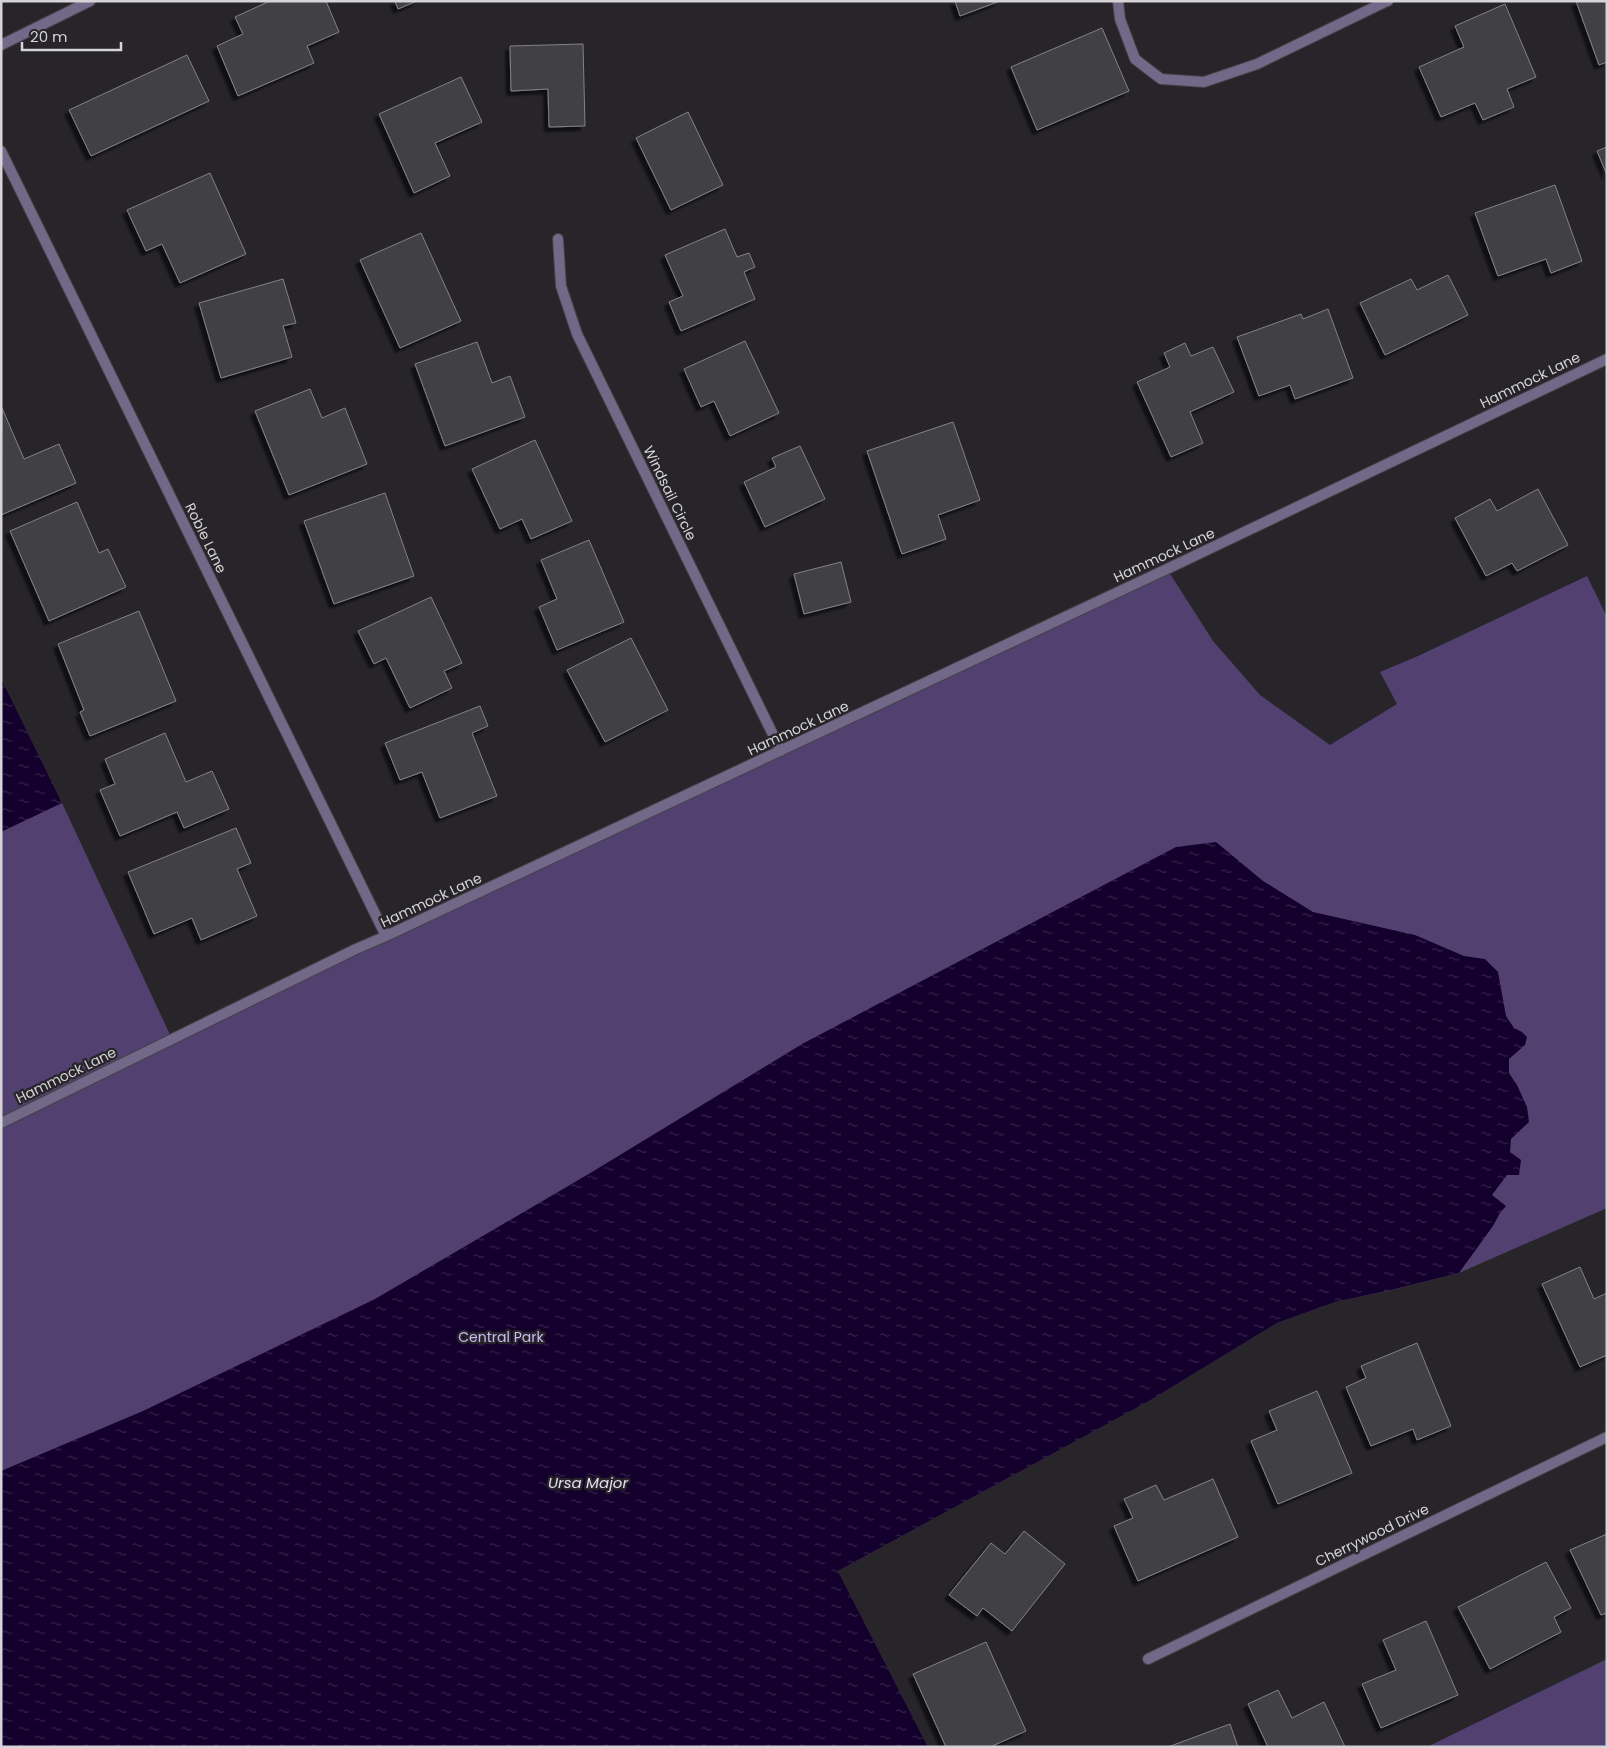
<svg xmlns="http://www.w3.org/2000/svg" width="1608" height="1748" font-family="Poppins,sans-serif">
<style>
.park{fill:#524170}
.water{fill:url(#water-ripples)}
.building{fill:#413f45;stroke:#848288;filter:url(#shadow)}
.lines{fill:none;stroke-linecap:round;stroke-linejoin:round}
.service-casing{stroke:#434146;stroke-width:12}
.minor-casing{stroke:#434146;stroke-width:12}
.service{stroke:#726887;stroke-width:10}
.minor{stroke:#726887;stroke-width:10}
.labels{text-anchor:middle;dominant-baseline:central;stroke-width:4.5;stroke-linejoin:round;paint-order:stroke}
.street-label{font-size:14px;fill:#d5d4d7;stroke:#27252a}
.park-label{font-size:14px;fill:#cbb7f2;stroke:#27252a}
.water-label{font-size:15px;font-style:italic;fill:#e4def2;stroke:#27252a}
</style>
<defs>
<pattern id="water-ripples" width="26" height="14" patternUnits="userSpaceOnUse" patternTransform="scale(1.25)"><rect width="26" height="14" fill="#14002c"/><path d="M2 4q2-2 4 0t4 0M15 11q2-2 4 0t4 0" fill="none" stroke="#35244a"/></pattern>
<filter id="shadow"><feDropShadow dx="-4.5" dy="4.5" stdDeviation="1" flood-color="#0009"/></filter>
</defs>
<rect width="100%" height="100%" fill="#27252a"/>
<path class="park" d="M1167 569 1213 641 1260 695 1330 745 1397 704 1380 672 1418 656 1587 576 1607 617V1208L1459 1273 1388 1291 1335 1302 1277 1323 1149 1401 838 1571 928 1747H1V678L62 803 172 1039Z
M1607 1659V1747H1427Z"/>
<path class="water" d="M1 678 62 803 1 832Z
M1216 842 1263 881 1313 912 1415 935 1464 956 1485 959 1498 972 1506 1016 1514 1028 1522 1032 1527 1037 1525 1045 1509 1059V1073L1517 1085 1527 1107 1529 1122 1511 1139 1510 1152 1521 1160 1519 1175H1507L1492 1195 1506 1206 1500 1213 1493 1226 1459 1273 1391 1290 1335 1302 1277 1323 1149 1401 838 1571 928 1747H1V1471L143 1411 375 1299 592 1172 802 1044 1176 847Z"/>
<path class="building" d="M270 1H326L339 32 307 46 314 63 238 96 217 46 243 34 235 17Z
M395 1H417L398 9Z
M955 1H1000L960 16Z
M1576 1H1607V62L1599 65Z
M1505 4 1536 77 1507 89 1514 107 1483 120 1475 103 1441 117 1419 67 1464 47 1455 26Z
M1102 28 1129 91 1037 130 1011 67Z
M583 44 585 126 549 127 548 89 511 91 510 46Z
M187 55 209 101 91 156 69 110Z
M461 77 482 122 435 143 450 176 414 193 379 114Z
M688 112 723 185 671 210 636 138Z
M1607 147V175L1597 151Z
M210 173 246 254 180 283 162 244 146 251 127 210Z
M1555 185 1582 261 1551 273 1546 259 1498 276 1475 213Z
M725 229 737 257 749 253 755 267 744 272 755 299 681 331 669 302 683 296 665 255Z
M421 233 461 321 400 348 360 260Z
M1448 275 1468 315 1385 355 1360 303 1411 279 1417 290Z
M283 279 296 323 283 326 292 357 221 378 199 303Z
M1328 309 1353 378 1295 399 1290 385 1259 396 1237 337 1301 314 1303 319Z
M745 341 779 413 730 436 714 401 701 407 684 369Z
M477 342 492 383 510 376 525 417 445 446 415 364Z
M1185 343 1191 356 1213 347 1234 392 1190 412 1203 443 1171 457 1137 382 1170 367 1164 353Z
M310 389 322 418 345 408 367 464 289 495 255 411Z
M2 408 24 459 59 444 76 483 1 515Z
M953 422 980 500 938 515 946 539 902 554 867 451Z
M535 440 572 521 531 539 522 519 500 529 472 469Z
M800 446 825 499 765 527 744 482 776 467 772 458Z
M1538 489 1568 545 1517 571 1512 563 1486 576 1455 518 1490 499 1497 511Z
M385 493 414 576 334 604 304 521Z
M77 502 99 553 108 549 126 587 49 621 10 531Z
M589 540 624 622 557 650 539 607 557 599 541 560Z
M841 562 851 602 804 614 794 574Z
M431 597 462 663 444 671 452 688 410 708 386 658 374 664 358 631Z
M139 611 176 701 90 736 80 712 84 710 58 644Z
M631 638 668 710 605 742 567 670Z
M480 706 488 726 472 733 497 796 440 818 422 772 400 780 385 743Z
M165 733 186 782 212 771 229 809 184 828 177 812 120 836 100 790 115 784 105 759Z
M236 828 251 863 237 869 257 916 201 940 192 918 154 934 128 872Z
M1580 1267 1594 1299 1607 1293V1355L1580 1367 1542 1284Z
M1417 1343 1451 1426 1417 1440 1413 1429 1371 1446 1346 1387 1366 1378 1361 1366Z
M1317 1391 1352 1473 1278 1504 1251 1441 1277 1430 1269 1411Z
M1213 1479 1238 1537 1138 1581 1114 1526 1133 1518 1124 1499 1156 1485 1164 1500Z
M1024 1531 1065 1564 1012 1631 983 1608 977 1616 949 1595 991 1543 1005 1554Z
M1607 1534V1613L1601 1615 1570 1550Z
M1546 1562 1571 1608 1554 1617 1561 1632 1490 1669 1458 1607Z
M1426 1621 1458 1695 1381 1728 1362 1684 1396 1670 1383 1640Z
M986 1642 1026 1731 990 1747H946L913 1674Z
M1278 1690 1292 1718 1324 1702 1345 1747H1268L1248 1704Z
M1230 1724 1238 1747H1168Z"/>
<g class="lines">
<g class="service-casing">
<path id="service" d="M1118 1 1120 19 1135 59 1161 79 1204 82 1257 64 1387 1"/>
</g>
<g class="minor-casing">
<path id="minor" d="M1387 1H1388
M1 45 90 1
M1 151 386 936
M558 239 561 286 577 334 781 751
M1 1123 356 949 386 936 1167 569 1607 359
M1148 1659 1607 1437"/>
</g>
<use href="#service" class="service"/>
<use href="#minor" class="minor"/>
</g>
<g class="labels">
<g class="street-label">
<text transform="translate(1530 380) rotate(-26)">Hammock Lane</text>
<text transform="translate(670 493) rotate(64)">Windsail Circle</text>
<text transform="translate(206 538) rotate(64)">Roble Lane</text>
<text transform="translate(1164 555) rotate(-25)">Hammock Lane</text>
<text transform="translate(798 728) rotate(-25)">Hammock Lane</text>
<text transform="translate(431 900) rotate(-25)">Hammock Lane</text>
<text transform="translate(66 1075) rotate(-26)">Hammock Lane</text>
<text transform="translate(1372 1535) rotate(-26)">Cherrywood Drive</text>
</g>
<g class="park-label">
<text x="501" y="1337">Central Park</text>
</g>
<g class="water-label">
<text x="588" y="1482">Ursa Major</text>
</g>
</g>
<rect width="1608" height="1748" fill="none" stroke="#d5d4d7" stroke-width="5"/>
<path d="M22 42v8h99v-8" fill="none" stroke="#d5d4d7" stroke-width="2.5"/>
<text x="30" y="42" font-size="15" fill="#d5d4d7" stroke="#27252a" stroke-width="4" paint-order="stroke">20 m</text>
</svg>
